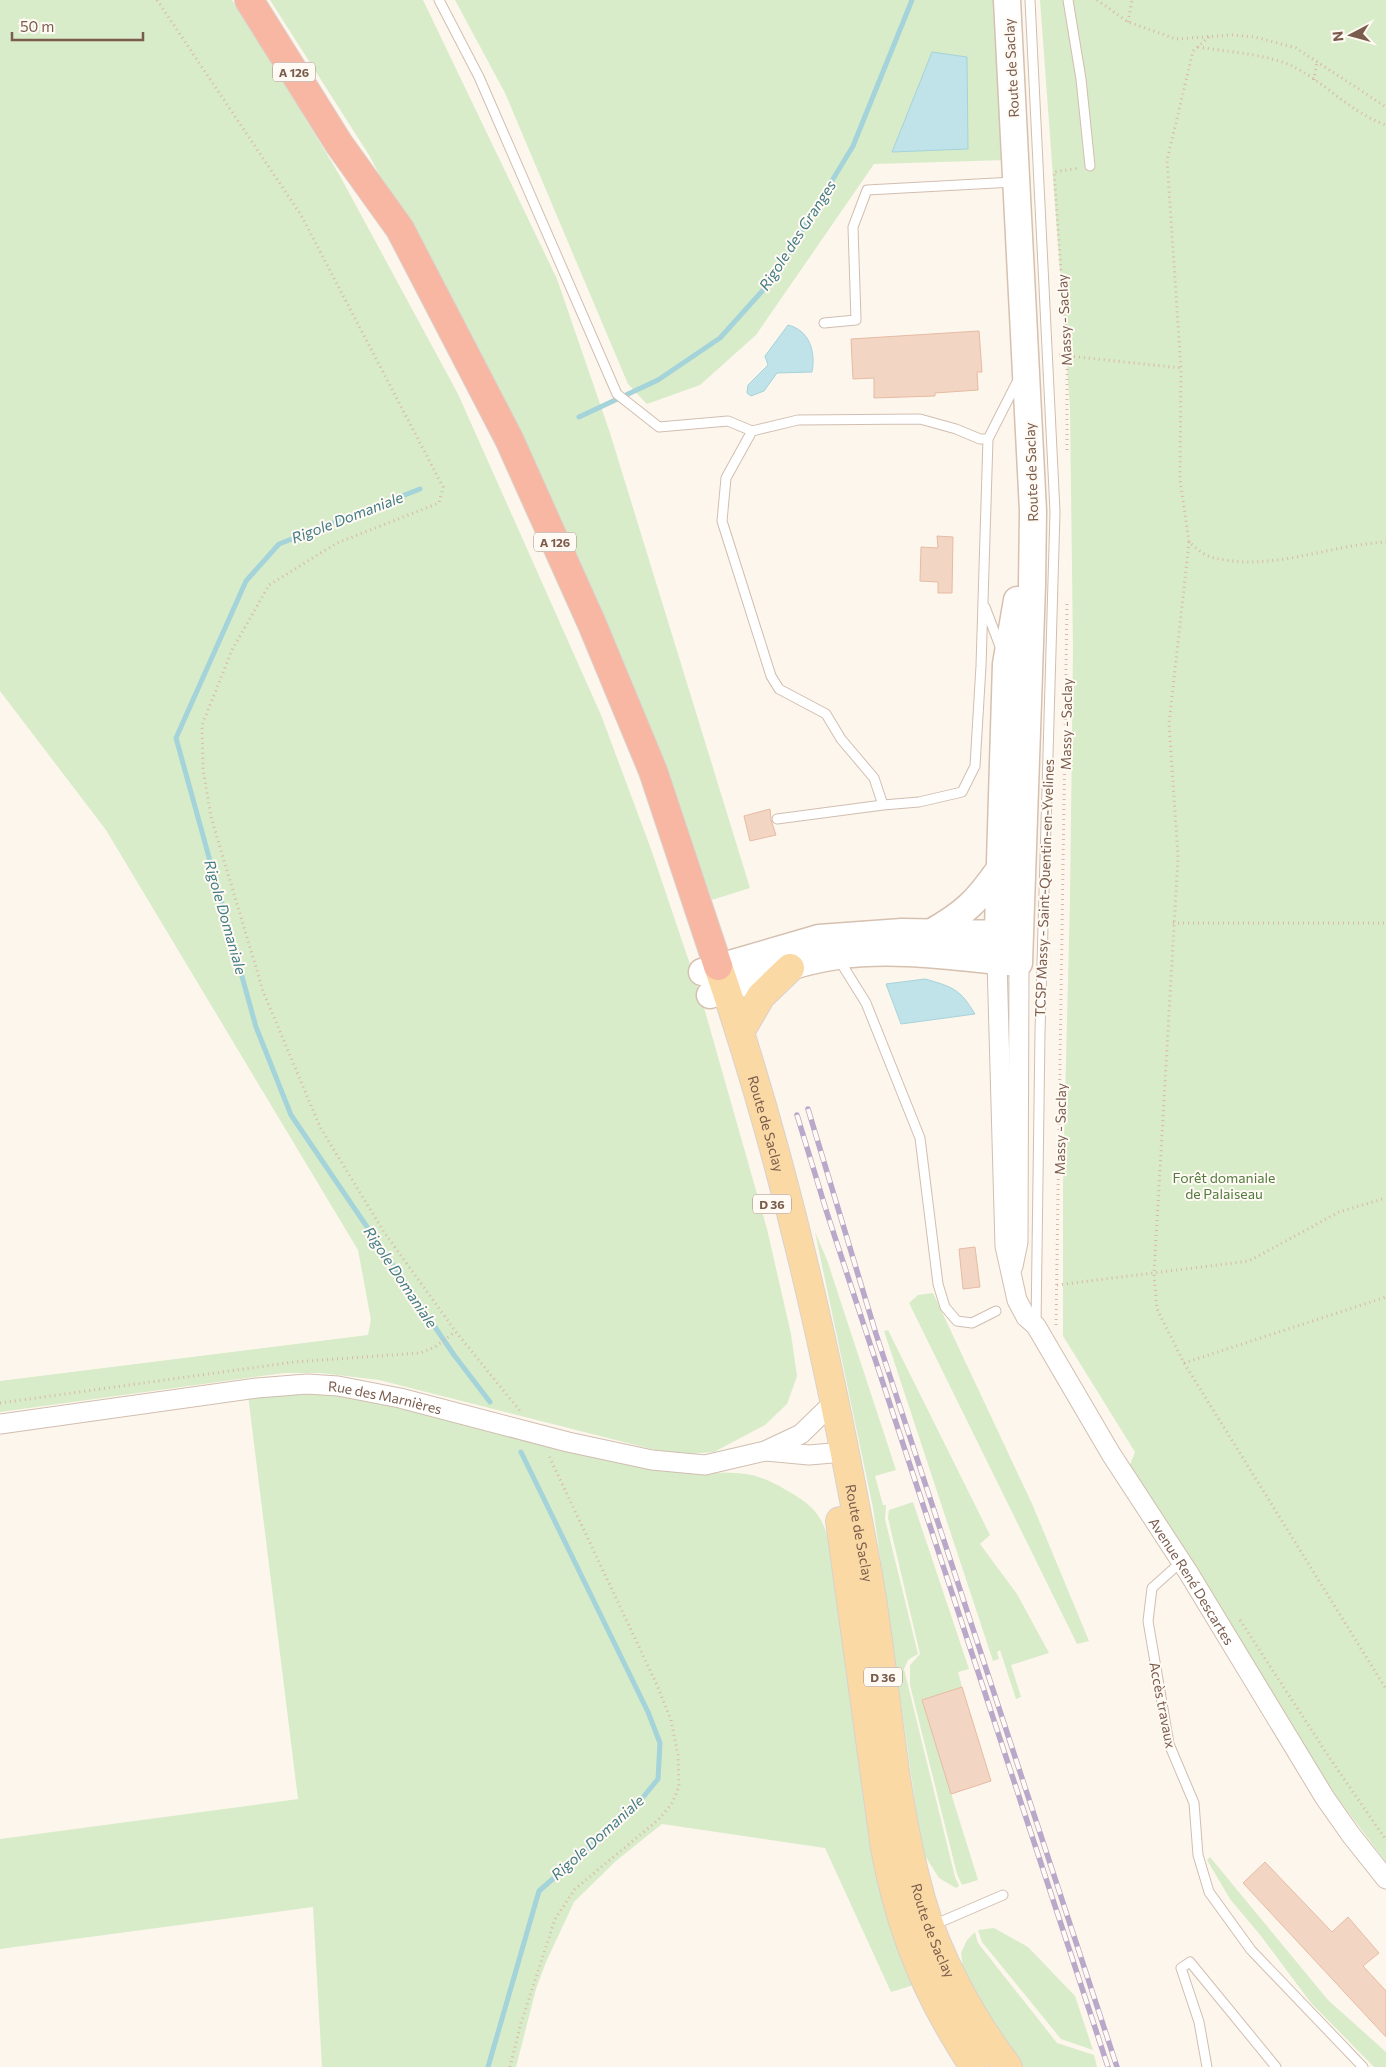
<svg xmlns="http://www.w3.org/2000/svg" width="1386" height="2067" font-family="Commissioner,sans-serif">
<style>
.green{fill:#d8ecc9}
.water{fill:#bfe3e8;stroke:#a5d3da}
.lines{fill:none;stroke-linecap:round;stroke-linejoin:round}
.stream{stroke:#a5d3da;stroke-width:5}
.building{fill:#f3d5c3;stroke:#e6bba3}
.lane-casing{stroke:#d1beb0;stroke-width:11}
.street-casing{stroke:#d1beb0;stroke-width:21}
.secondary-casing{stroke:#d6c0b0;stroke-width:29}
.primary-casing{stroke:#dad1cd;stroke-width:30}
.highway-casing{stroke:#dad1cd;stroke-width:30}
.path{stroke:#d9b8a5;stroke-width:3;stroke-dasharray:1 4;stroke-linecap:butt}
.lane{stroke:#fff;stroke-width:9}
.street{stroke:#fff;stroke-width:19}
.secondary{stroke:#fff;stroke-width:26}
.primary{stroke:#fbd9a5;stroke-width:28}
.highway{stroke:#f7b7a3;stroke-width:28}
.rail-casing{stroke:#b9a8c9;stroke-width:5.5}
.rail{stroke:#fffaf3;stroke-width:4;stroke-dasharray:11;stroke-linecap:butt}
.labels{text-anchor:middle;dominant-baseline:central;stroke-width:4;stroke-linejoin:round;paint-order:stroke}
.shield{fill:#fffaf3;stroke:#a28b7f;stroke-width:1}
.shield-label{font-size:12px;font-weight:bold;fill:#7a5c4d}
.street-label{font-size:14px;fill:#7a5c4d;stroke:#fffaf3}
.park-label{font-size:14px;fill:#537a41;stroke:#fffaf3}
.water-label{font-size:15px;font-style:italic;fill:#437c86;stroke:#fffaf3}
</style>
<rect width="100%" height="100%" fill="#fdf6ec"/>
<path class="green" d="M0 0H232L256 36 340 176 458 394 601 715 651 849 701 997 767 1229 791 1334 797 1376 787 1404 765 1425 714 1452 675 1455 379 1380 321 1373H284L0 1412V1381L368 1335 371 1320 358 1250 106 830 0 691Z
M270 0H423L557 279 610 433 750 888 712 900 657 747 535 469 369 155Z
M455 0H994L1007 160 874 164 756 335 700 385 647 404 628 384 505 93Z
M1040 0H1386V1862L1322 1778 1128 1470 1135 1452 1063 1336V1183L1070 899 1073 650 1070 408Z
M815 1232 827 1260 896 1470 875 1476 883 1505H886L885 1519 918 1654 908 1660 904 1669 955 1877 959 1886 956 1888 939 1878 922 1851 873 1508Z
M933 1293 1033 1506 1089 1641 1077 1644 909 1303 918 1295Z
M888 1330 990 1535 980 1544 1017 1594 1049 1653 1011 1665 1021 1697 1016 1699 1000 1650 997 1652 999 1659 993 1661 884 1331Z
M329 1392 708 1473C749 1472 758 1473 793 1494 803 1500 813 1507 819 1517 826 1527 829 1542 832 1553L914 1985 891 1992 825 1848 662 1824 616 1861 574 1902 546 1962 536 1989 516 2067H322L313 1907 0 1949V1839L298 1799 248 1395Z
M913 1502 969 1669 958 1672 962 1687 922 1700 978 1880 962 1885 957 1874 910 1685V1665L920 1654 888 1518 889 1510Z
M1210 1857 1328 2000 1386 2052V2067H1374L1311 2003 1261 1936 1230 1899 1207 1860Z
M994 1928 1028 1947 1075 1996 1093 2050 1061 2039 982 1942 978 1930Z
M975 1932 978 1943 1057 2043 1094 2055 1097 2067H1020L964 1978 961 1953 967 1940Z"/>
<path class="water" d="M932 52 967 57 968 149 892 152Z
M788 325C809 330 816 351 812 372L777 373 764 391 751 396 747 393 748 385 768 365 765 356Z
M925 979C953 987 960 989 975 1014L901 1024 886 984Z"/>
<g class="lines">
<path class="stream" d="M579 417 658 380 720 338 772 280 853 146 912 0
M420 489 279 544 246 581 176 738 256 1027 291 1115 454 1355 490 1402
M488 2067 539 1891 635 1807 658 1779 660 1743 648 1712 521 1452"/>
</g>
<path class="building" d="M979 331 982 372H977L978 390 935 393V396L874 398V378L853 379 851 339Z
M937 536 953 537 952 593H938V582L920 581 921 547 938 548Z
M770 809 771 820 776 835 750 841 744 816Z
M975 1247 980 1287 963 1289 959 1249Z
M962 1687 991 1781 951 1794 922 1700Z
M1265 1862 1332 1932 1348 1917 1379 1953 1363 1966 1386 1991V2037L1243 1883Z"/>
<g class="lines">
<g class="lane-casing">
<path id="lane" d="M439 0 479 77 617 394 659 427 728 421 752 431 798 420 920 419 956 429 980 439H988L1019 378
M1030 0 1055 512 1040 1032 1036 1326
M1068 0 1081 79 1090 166
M824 323 856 320 853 227 867 190 1014 182
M752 431 726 478 722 521 771 676 779 689 826 714 841 739 874 778 883 805 919 802 962 792 975 766 981 666 988 439
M985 607 1001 649
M777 819 883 805
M838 958 866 1003 920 1138 938 1284 945 1307 957 1321 972 1323 996 1311
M1181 1562 1152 1588 1148 1621 1169 1744 1194 1803 1198 1855 1209 1892 1251 1950 1363 2067
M931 1926 1003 1895
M1207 2067 1199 2022 1181 1968 1190 1962 1276 2067"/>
</g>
<g class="street-casing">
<g id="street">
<path id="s1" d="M997 961 1005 1246 1017 1300 1026 1317 1036 1326 1111 1454 1188 1572 1325 1798 1351 1835 1386 1879"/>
<path d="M1013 1266 1018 1242 1019 963"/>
<path id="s2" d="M0 1424 257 1388 307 1384 338 1386 400 1398 568 1442 652 1460 705 1465 765 1451 801 1434 834 1402"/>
<path d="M766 1451 809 1455 844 1452"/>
</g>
</g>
<g class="secondary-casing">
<path id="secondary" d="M930 933C966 913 978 900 1001 867
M997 961 1006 664 1017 600
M702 972 819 938 902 932 1014 934
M710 995C751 980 794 962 837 956 896 947 960 958 1019 963L1032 585 1033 511 1007 0"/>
</g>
<g class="primary-casing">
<g id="primary">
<path id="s3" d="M718 966C786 1164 831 1370 868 1575 887 1682 891 1794 921 1899 937 1956 972 2020 1008 2067"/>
<path d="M740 1032 761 996 790 968"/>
<path d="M840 1521 885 1848C897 1913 918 1974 952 2031 959 2043 966 2056 975 2067"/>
</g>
</g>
<g class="highway-casing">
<path id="highway" d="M249 0 339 144 400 229 509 439 592 624 653 771 718 966"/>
</g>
<path class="path" d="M157 0 301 215 443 487 439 503 337 543 269 585 232 650 202 725 203 769 211 817 263 991 320 1127 384 1232 456 1332 520 1411
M1097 0 1128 22 1176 39 1232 35 1255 37 1296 48 1386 107
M1128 22 1132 0
M1209 37 1193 51 1167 160 1181 368 1180 480 1189 542C1195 547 1203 555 1211 557 1270 573 1327 545 1386 542
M1198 47C1228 52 1270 54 1296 68 1328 85 1350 112 1386 125
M1314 80 1317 61
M1059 355 1181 368
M1067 450V356L1054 172 1080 168
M1189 542 1169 724 1178 857 1154 1274 1157 1309 1184 1363 1386 1689
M1173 923H1386
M1057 1285 1249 1261 1339 1212 1386 1198
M1056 1325 1067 604
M1184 1363 1386 1297
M0 1403 294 1362 420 1353 435 1347 455 1332
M1240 1620 1329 1757 1386 1840
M510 2067 521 2023 555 1919 575 1889 658 1820 671 1805 679 1787 678 1755 671 1720 657 1685 549 1456"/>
<use href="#lane" class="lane"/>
<use href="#street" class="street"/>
<use href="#secondary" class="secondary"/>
<use href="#primary" class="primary"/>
<use href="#highway" class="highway"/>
<g class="rail-casing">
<path id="rail" d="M808 1109 876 1334 1117 2067
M797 1115 827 1213 1108 2067"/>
</g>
<use href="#rail" class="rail"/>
</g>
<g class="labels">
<g class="shield">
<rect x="273" y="62.5" width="42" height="19" rx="4"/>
<rect x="534" y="532.5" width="42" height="19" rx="4"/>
<rect x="753" y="1194.5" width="38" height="19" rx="4"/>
<rect x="864" y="1667.5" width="38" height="19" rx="4"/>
</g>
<g class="shield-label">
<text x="294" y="72">A 126</text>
<text x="555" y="542">A 126</text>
<text x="772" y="1204">D 36</text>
<text x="883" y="1677">D 36</text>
</g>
<g class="street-label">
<text transform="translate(1011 68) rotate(-93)">Route de Saclay</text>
<text transform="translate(1064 320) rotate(-93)">Massy - Saclay</text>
<text transform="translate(1031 472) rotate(-92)">Route de Saclay</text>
<text transform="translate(1066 724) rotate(-89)">Massy - Saclay</text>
<text transform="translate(1044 888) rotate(-88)">TCSP Massy - Saint-Quentin-en-Yvelines</text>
<text stroke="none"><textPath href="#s3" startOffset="165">Route de Saclay</textPath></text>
<text transform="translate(1060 1129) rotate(-89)">Massy - Saclay</text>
<text stroke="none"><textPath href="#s2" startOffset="389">Rue des Marnières</textPath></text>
<text stroke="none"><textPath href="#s3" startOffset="585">Route de Saclay</textPath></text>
<text stroke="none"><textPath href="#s1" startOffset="672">Avenue René Descartes</textPath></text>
<text transform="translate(1163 1705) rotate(79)">Accès travaux</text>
<text stroke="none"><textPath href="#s3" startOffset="990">Route de Saclay</textPath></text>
</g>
<g class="park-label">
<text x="1224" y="1177">Forêt domaniale<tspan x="1224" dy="16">de Palaiseau</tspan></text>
</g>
<g class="water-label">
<text transform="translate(797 235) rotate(-57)">Rigole des Granges</text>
<text transform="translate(347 517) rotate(-21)">Rigole Domaniale</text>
<text transform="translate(226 917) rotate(74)">Rigole Domaniale</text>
<text transform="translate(401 1277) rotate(56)">Rigole Domaniale</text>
<text transform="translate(597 1837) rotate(-42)">Rigole Domaniale</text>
</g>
</g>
<g transform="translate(1351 35) rotate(264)" stroke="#fffaf3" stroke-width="4" paint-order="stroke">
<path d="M0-4L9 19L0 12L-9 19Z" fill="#7a5c4d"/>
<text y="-8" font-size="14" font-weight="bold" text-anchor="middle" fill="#7a5c4d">N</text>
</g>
<path d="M12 32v8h131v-8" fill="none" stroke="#7a5c4d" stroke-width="2.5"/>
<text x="20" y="32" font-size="15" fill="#7a5c4d" stroke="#fffaf3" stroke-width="4" paint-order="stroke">50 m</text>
</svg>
